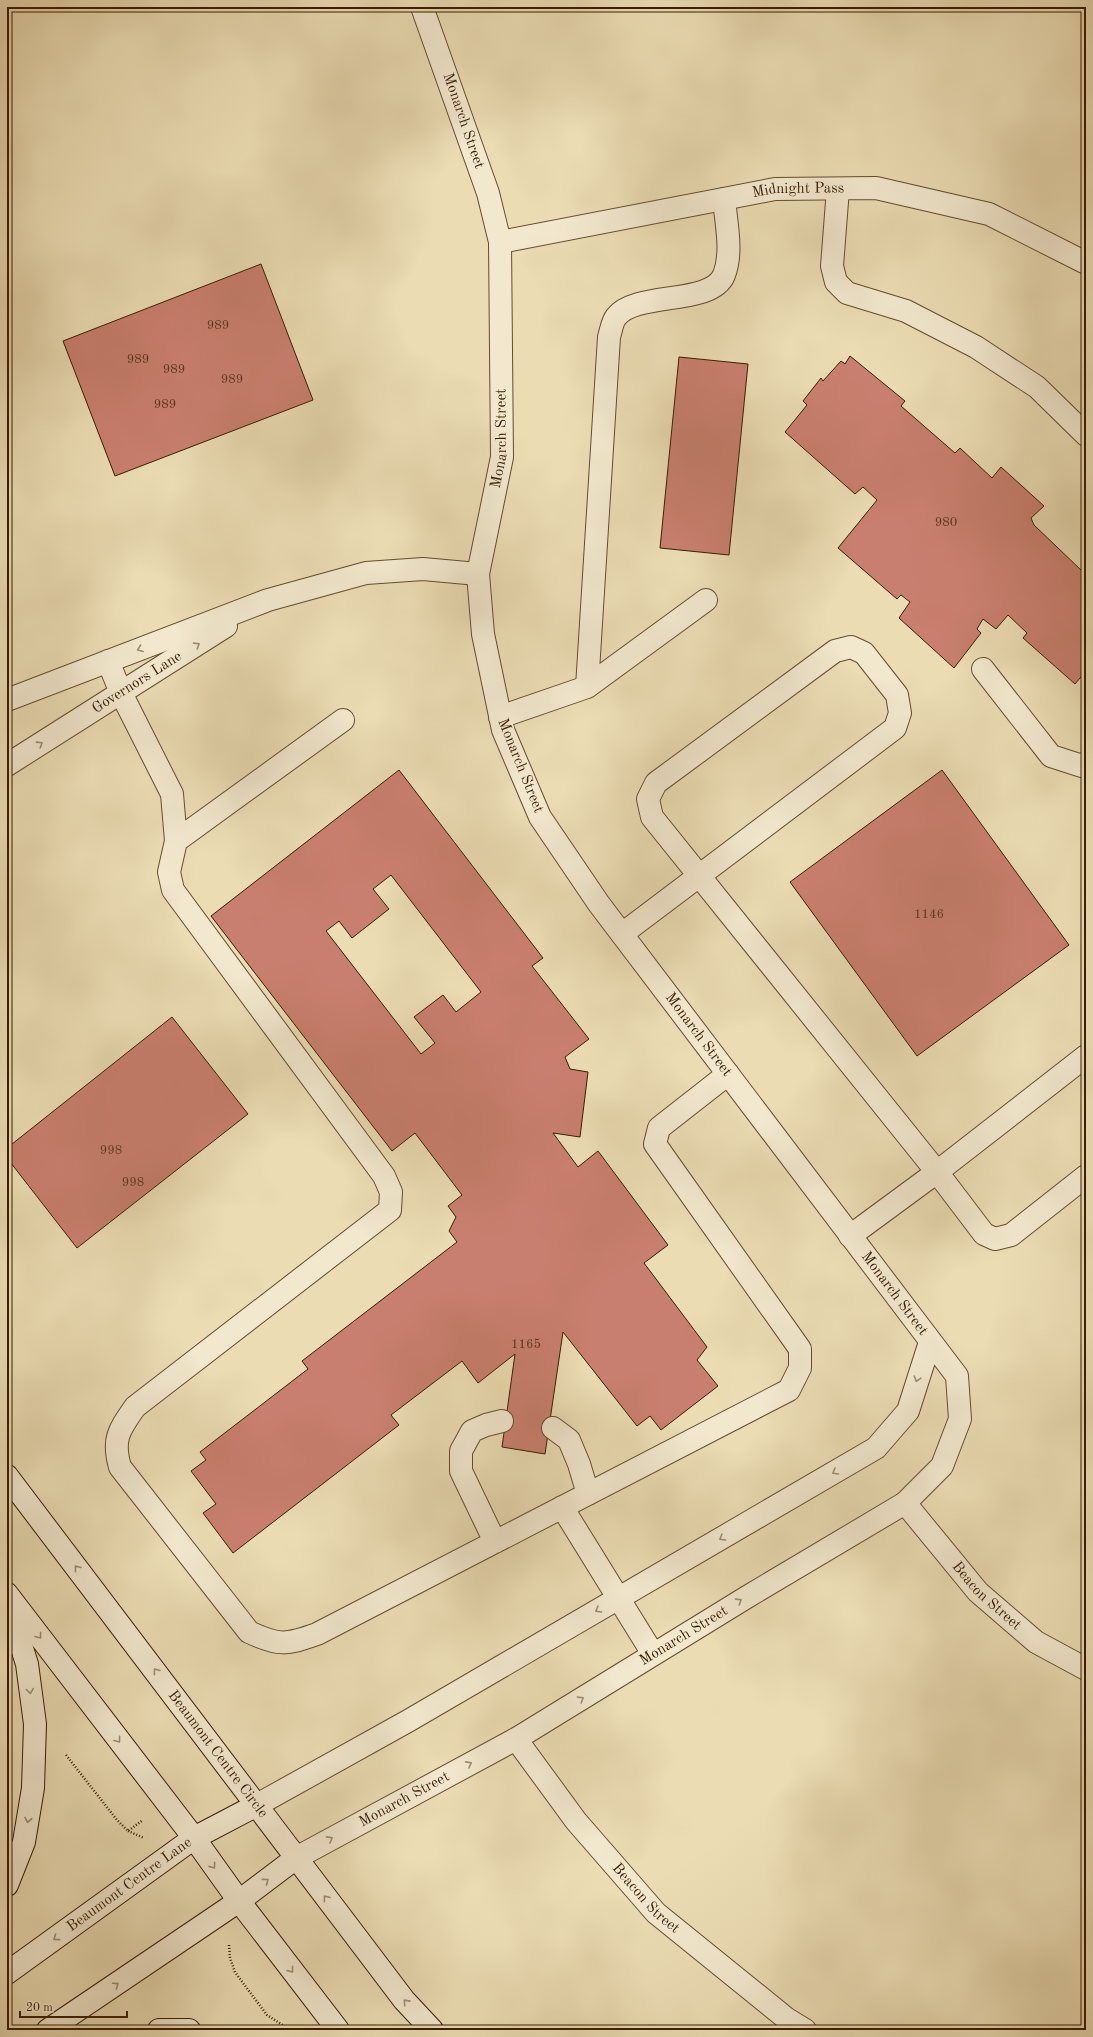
<svg xmlns="http://www.w3.org/2000/svg" width="1093" height="2037" font-family="'Old Standard TT',serif">
<style>
.building{fill:#c97f6f;stroke:#381c00;fill-rule:evenodd}
.lines{fill:none;stroke-linecap:round;stroke-linejoin:round}
.lane-casing{stroke:#654c2d;stroke-width:24}
.street-casing{stroke:#654c2d;stroke-width:24}
.secondary-casing{stroke:#381c00;stroke-width:24}
.path{stroke:#381c00;stroke-width:2.5;stroke-dasharray:1 2;stroke-linecap:butt}
.lane{stroke:#f2e8ce;stroke-width:22}
.street{stroke:#f2e8ce;stroke-width:22}
.secondary{stroke:#f2e8ce;stroke-width:22}
.oneway{stroke:#9e8c71}
.labels{text-anchor:middle;dominant-baseline:central;stroke-width:3.5;stroke-linejoin:round;paint-order:stroke}
.number-label{font-size:13px;fill:#5c351c}
.street-label{font-size:15px;fill:#381c00;stroke:#f2e8ce}
</style>
<rect width="100%" height="100%" fill="#ebdcb4"/>
<filter id="stains"><feTurbulence type="fractalNoise" baseFrequency=".005" numOctaves="4"/><feColorMatrix values="0 0 0 0 .2 0 0 0 0 .09 0 0 0 0 .02 0 0 0 .5 -.17"/></filter>
<radialGradient id="worn" r=".72"><stop offset=".6" stop-color="#630" stop-opacity="0"/><stop offset="1" stop-color="#630" stop-opacity=".3"/></radialGradient>
<path class="building" d="M261 264 313 400 115 476 63 341Z
M850 356 905 401 901 406 955 453 960 448 992 478 1001 467 1044 506 1031 518 1034 525 1081 570 1086 563V671L1075 684 1023 638 1027 633 1008 615 996 629 983 619 977 629 981 633 954 668 899 618 910 602 901 595 897 599 838 548 877 500 863 487 855 494 785 432 807 405 803 401 821 378 823 381 841 361 845 364Z
M679 357 748 364 729 555 660 548Z
M399 770 543 958 532 966 589 1039 565 1057 570 1069 588 1072 580 1137 553 1133 578 1167 598 1151 668 1245 644 1263 707 1347 697 1360 718 1386 661 1430 650 1416 637 1426 563 1332 545 1454 502 1447 515 1354 478 1383 462 1361 391 1415 399 1425 233 1553 203 1513 216 1504 191 1471 206 1460 200 1452 308 1369 302 1361 457 1242 449 1231 456 1217 448 1206 462 1195 415 1133 392 1151 211 916ZM391 875 481 992 456 1012 443 995 414 1017 435 1043 421 1054 326 931 339 921 352 938 389 909 373 889Z
M942 770 1069 945 917 1056 790 882Z
M172 1017 248 1114 77 1248 7 1158V1148Z"/>
<g class="lines">
<g class="lane-casing">
<path id="lane" d="M838 189 832 266 836 282 847 293 906 311 976 347 1037 387 1086 435
M108 661 121 693 172 794 176 841 169 872 173 890 384 1176 391 1192 390 1210 135 1407C119 1430 112 1439 120 1467L249 1632C279 1646 286 1645 317 1634L789 1390 800 1368V1349L655 1144 659 1128 728 1074
M983 669 1051 756 1082 766 1086 763
M587 687 706 600
M500 717 587 687 609 337C611 331 612 322 616 317 636 291 711 306 724 275 733 252 726 223 724 199
M176 841 343 720
M622 934 895 728 900 713 897 695 864 653 851 647 835 651 656 783 648 799 652 817 937 1172 984 1234 995 1239 1011 1235 1086 1176
M850 1236 937 1172 1086 1056
M553 1428 569 1440 579 1464 588 1494
M562 1507 653 1654
M495 1542 461 1471V1451L472 1431 486 1425 502 1421"/>
</g>
<g class="street-casing">
<g id="street">
<path id="s1" d="M500 242 775 189 876 188 989 214 1086 263"/>
<path d="M7 700 268 600 366 573 423 569 478 574"/>
<path id="s2" d="M7 765 226 626"/>
<path id="s3" d="M905 1503 978 1592 1036 1642 1086 1669"/>
<path id="s4" d="M516 1739 576 1821 656 1913 787 2019 805 2030"/>
<path d="M257 1805 408 1721 876 1448 908 1411 930 1342"/>
<path id="s5" d="M296 1858 516 1739 747 1597 905 1503 942 1466 960 1419 957 1376 599 904 540 817 503 730 483 634 478 574 502 457 500 242 488 193 422 7"/>
</g>
</g>
<g class="secondary-casing">
<g id="secondary">
<path id="s6" d="M7 1476 404 2000 432 2030"/>
<path d="M7 1594 194 1838 239 1901 338 2030"/>
<path d="M7 1885 24 1842 33 1788 35 1724 27 1664 8 1604"/>
<path id="s7" d="M7 1973 194 1838 257 1805"/>
<path d="M48 2030 239 1901 296 1858"/>
<path d="M159 2030H189"/>
</g>
</g>
<path class="path" d="M66 1755 117 1820 128 1831 143 1820
M128 1831 144 1838
M229 1945 230 1958 235 1972 243 1983 267 2015 290 2030"/>
<use href="#lane" class="lane"/>
<use href="#street" class="street"/>
<use href="#secondary" class="secondary"/>
</g>
<defs><path id="oneway-chevron" d="M-2-3.5L2.5 0L-2 3.5" fill="none" stroke-width="1.6" stroke-linecap="round" stroke-linejoin="round"/></defs>
<g class="oneway">
<use href="#oneway-chevron" transform="translate(197 645) rotate(-32)"/>
<use href="#oneway-chevron" transform="translate(140 649) rotate(159)"/>
<use href="#oneway-chevron" transform="translate(40 744) rotate(-32)"/>
<use href="#oneway-chevron" transform="translate(917 1379) rotate(107)"/>
<use href="#oneway-chevron" transform="translate(835 1472) rotate(150)"/>
<use href="#oneway-chevron" transform="translate(722 1538) rotate(150)"/>
<use href="#oneway-chevron" transform="translate(77 1568) rotate(-128)"/>
<use href="#oneway-chevron" transform="translate(739 1601) rotate(-32)"/>
<use href="#oneway-chevron" transform="translate(598 1610) rotate(150)"/>
<use href="#oneway-chevron" transform="translate(39 1636) rotate(53)"/>
<use href="#oneway-chevron" transform="translate(156 1671) rotate(-127)"/>
<use href="#oneway-chevron" transform="translate(30 1691) rotate(82)"/>
<use href="#oneway-chevron" transform="translate(581 1699) rotate(-32)"/>
<use href="#oneway-chevron" transform="translate(118 1740) rotate(53)"/>
<use href="#oneway-chevron" transform="translate(469 1764) rotate(-28)"/>
<use href="#oneway-chevron" transform="translate(28 1820) rotate(100)"/>
<use href="#oneway-chevron" transform="translate(330 1839) rotate(-29)"/>
<use href="#oneway-chevron" transform="translate(213 1866) rotate(55)"/>
<use href="#oneway-chevron" transform="translate(266 1881) rotate(-37)"/>
<use href="#oneway-chevron" transform="translate(326 1898) rotate(-127)"/>
<use href="#oneway-chevron" transform="translate(56 1938) rotate(144)"/>
<use href="#oneway-chevron" transform="translate(291 1970) rotate(52)"/>
<use href="#oneway-chevron" transform="translate(116 1985) rotate(-34)"/>
<use href="#oneway-chevron" transform="translate(406 2002) rotate(-132)"/>
</g>
<g class="labels">
<g class="number-label">
<text x="218" y="325">989</text>
<text x="138" y="359">989</text>
<text x="174" y="369">989</text>
<text x="232" y="379">989</text>
<text x="165" y="404">989</text>
<text x="946" y="522">980</text>
<text x="929" y="914">1146</text>
<text x="111" y="1150">998</text>
<text x="133" y="1182">998</text>
<text x="526" y="1344">1165</text>
</g>
<g class="street-label">
<text transform="translate(463 121) rotate(71)">Monarch Street</text>
<text stroke="none"><textPath href="#s1" startOffset="303">Midnight Pass</textPath></text>
<text stroke="none"><textPath href="#s5" startOffset="1939">Monarch Street</textPath></text>
<text stroke="none"><textPath href="#s2" startOffset="154">Governors Lane</textPath></text>
<text transform="translate(520 766) rotate(68)">Monarch Street</text>
<text transform="translate(698 1035) rotate(53)">Monarch Street</text>
<text transform="translate(894 1294) rotate(53)">Monarch Street</text>
<text stroke="none"><textPath href="#s3" startOffset="124">Beacon Street</textPath></text>
<text stroke="none"><textPath href="#s5" startOffset="447">Monarch Street</textPath></text>
<text stroke="none"><textPath href="#s6" startOffset="349">Beaumont Centre Circle</textPath></text>
<text stroke="none"><textPath href="#s5" startOffset="123">Monarch Street</textPath></text>
<text stroke="none"><textPath href="#s7" startOffset="151">Beaumont Centre Lane</textPath></text>
<text stroke="none"><textPath href="#s4" startOffset="206">Beacon Street</textPath></text>
</g>
</g>
<rect width="1093" height="2037" fill="none" stroke="#ebdcb4" stroke-width="24"/>
<rect x="8" y="8" width="1077" height="2021" fill="none" stroke="#381c00" stroke-width="2"/>
<rect x="12" y="12" width="1069" height="2013" fill="none" stroke="#381c00"/>
<path d="M20 2011v6h107v-6" fill="none" stroke="#381c00" stroke-width="2"/>
<text x="26" y="2011" font-size="12" fill="#381c00" stroke="#f2e8ce" stroke-width="3" paint-order="stroke">20 m</text>
<rect width="100%" height="100%" filter="url(#stains)"/>
<rect width="100%" height="100%" fill="url(#worn)"/>
</svg>
